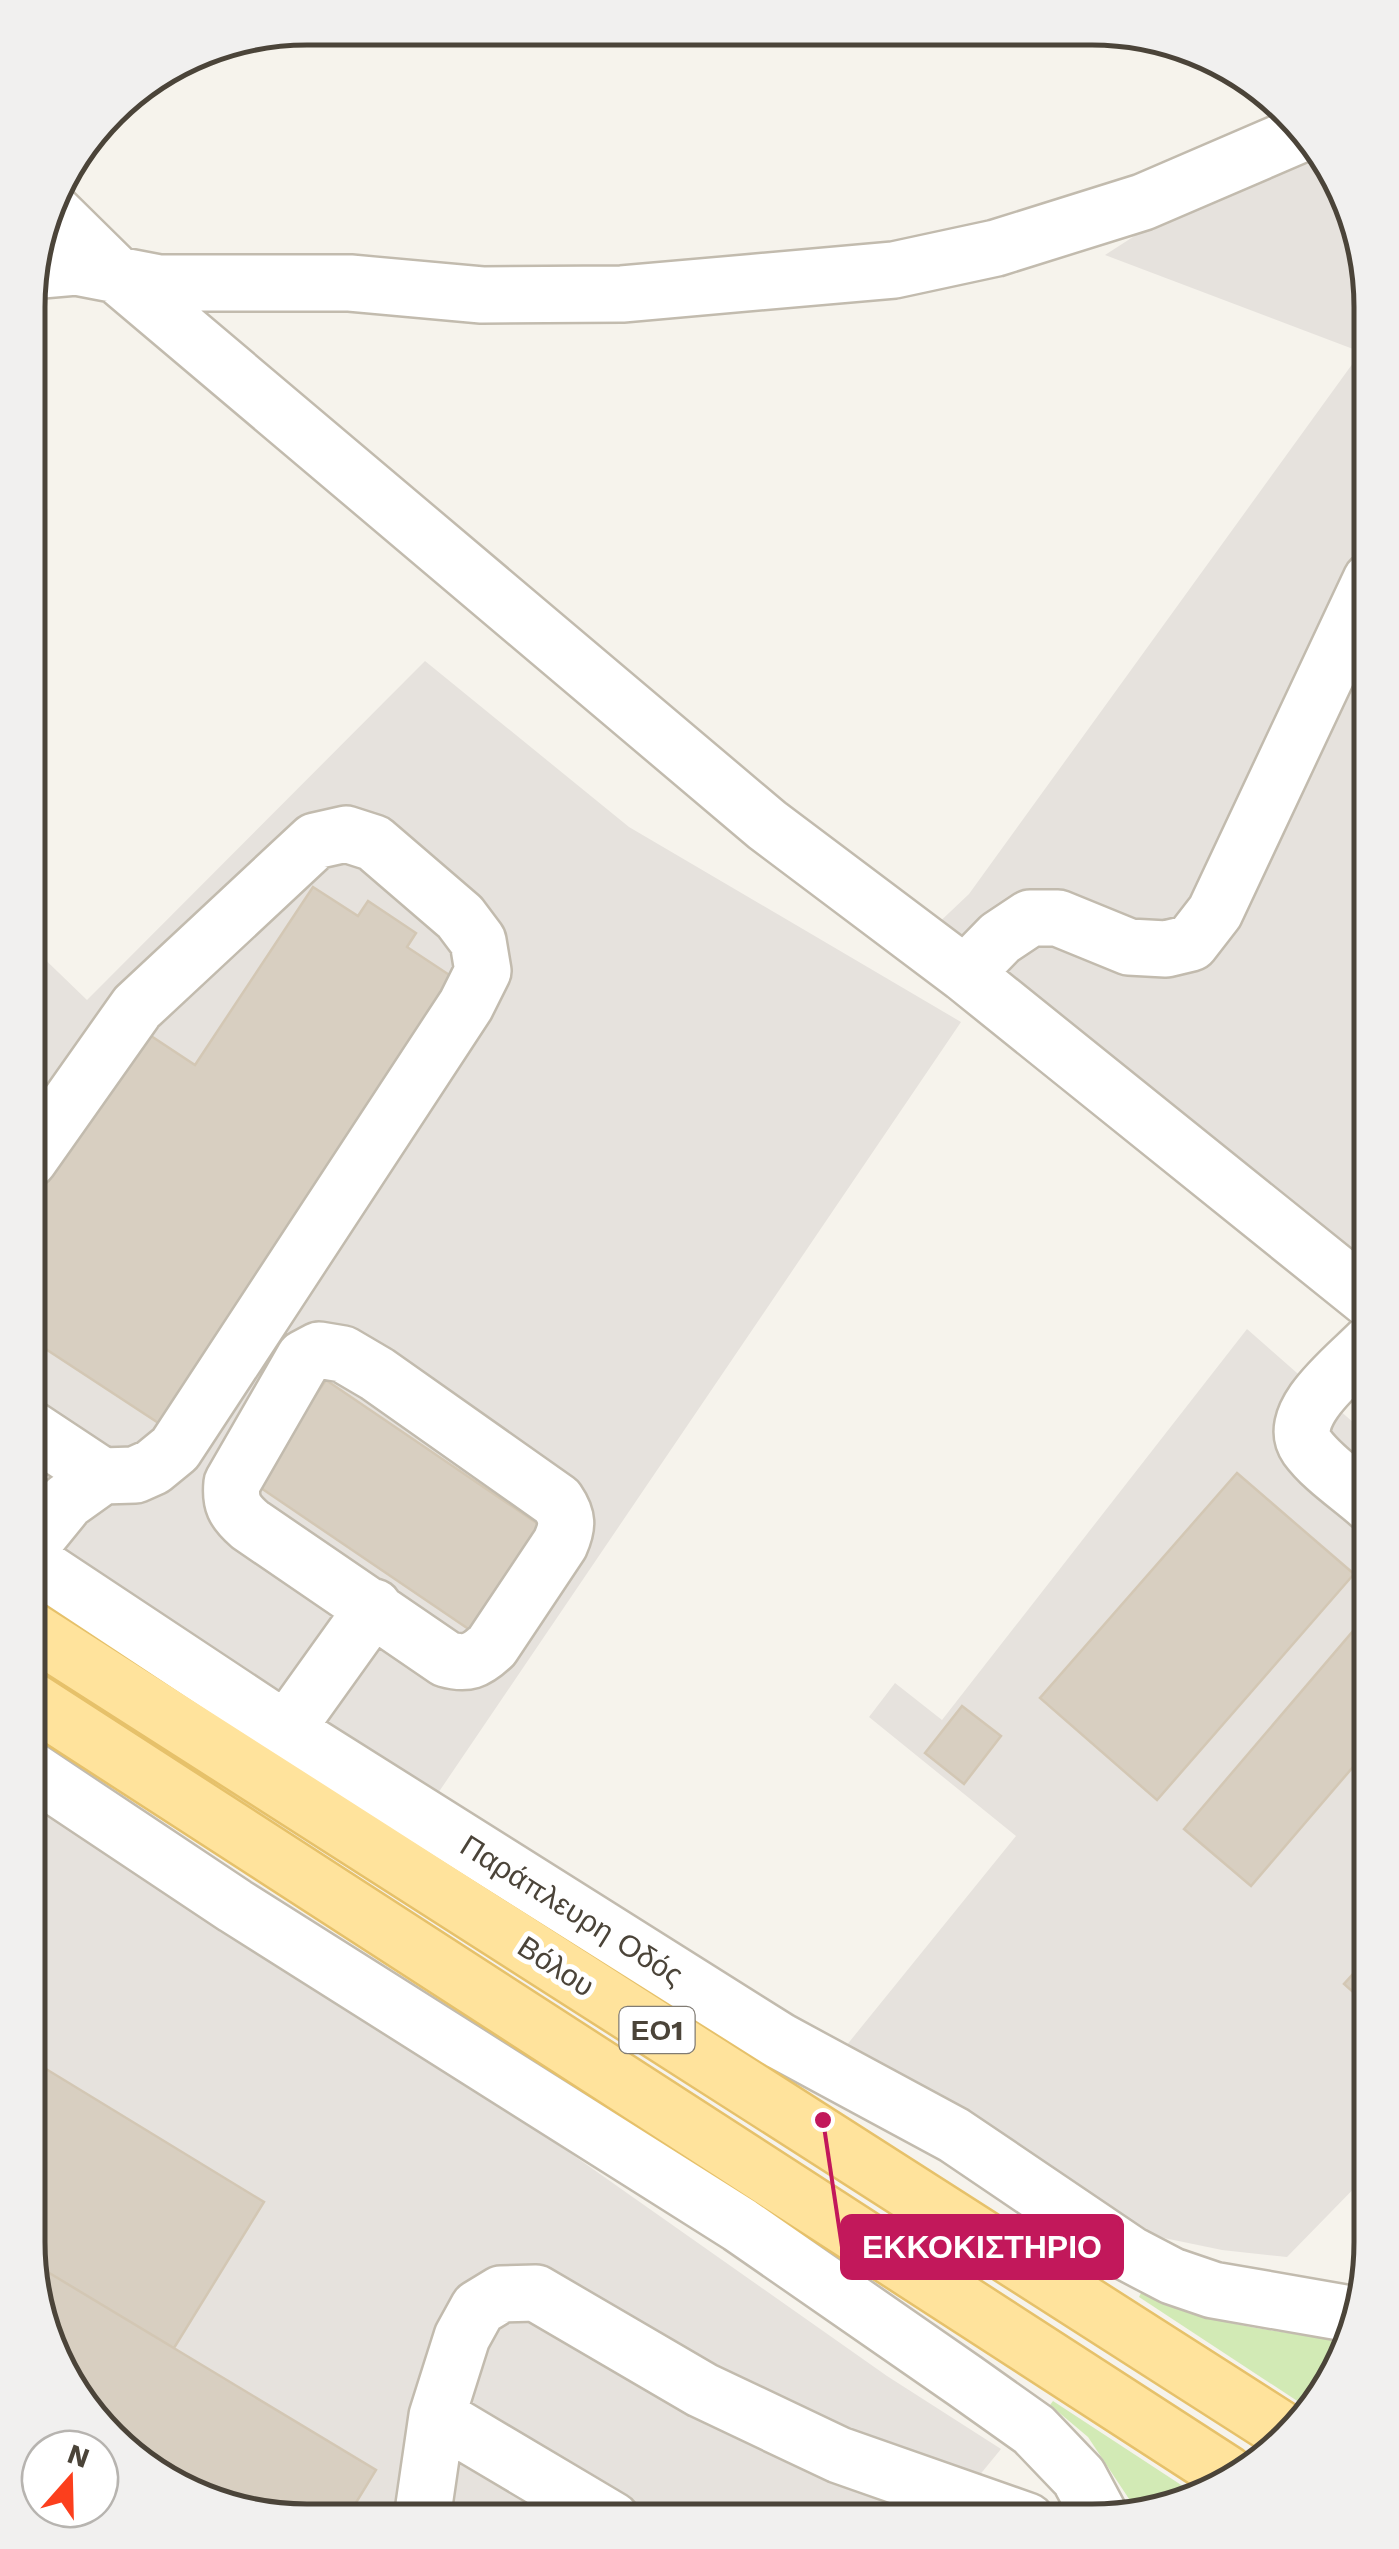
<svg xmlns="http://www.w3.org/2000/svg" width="1399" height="2549" font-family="'Work Sans',sans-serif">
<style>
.industrial{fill:#e6e2dd}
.green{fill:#d2eab5}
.building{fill:#d8cfc1;stroke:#d3c7b4;stroke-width:2.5}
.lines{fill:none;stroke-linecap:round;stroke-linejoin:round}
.minor-casing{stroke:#c2bbae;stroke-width:60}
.major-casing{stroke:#e6c16a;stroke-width:60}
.minor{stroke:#fff;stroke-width:55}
.major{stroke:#ffe39c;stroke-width:55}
.labels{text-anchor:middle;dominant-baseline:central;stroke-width:10;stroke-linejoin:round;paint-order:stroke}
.shield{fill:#fff;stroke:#817c74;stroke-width:2.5}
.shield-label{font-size:28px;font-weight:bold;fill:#4b4439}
.street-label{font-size:30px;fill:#4b4439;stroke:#fff}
.rim{fill:none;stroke:#4b4439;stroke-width:5}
.leader{fill:none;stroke:#c2185b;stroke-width:4}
.callout-dot{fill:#c2185b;stroke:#fff;stroke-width:4}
.callout{fill:#c2185b;stroke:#c2185b;stroke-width:4}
.callout-label{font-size:32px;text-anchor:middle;font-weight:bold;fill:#fff}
</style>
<rect width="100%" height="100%" fill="#f6f3ec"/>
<path class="industrial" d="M1312 150 1356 216 1371 307V1292L931 930 969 894 1361 352 1105 255 1167 215Z
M425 661 629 827 961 1022 432 1802 28 1547 29 944 87 1000Z
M1247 1329 1371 1438V2171L1287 2257 1222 2250 1164 2238 1128 2222 846 2046 1016 1836 869 1717 895 1683 942 1720Z
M28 1803 401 2034 887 2376 1001 2449 942 2521 270 2519 123 2453 43 2333 28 2242Z"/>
<path class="green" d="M1141 2293C1204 2323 1273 2332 1341 2339L1314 2412 1139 2297Z
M1053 2401 1198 2496 1183 2506 1139 2514 1088 2437 1050 2405Z"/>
<path class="building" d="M313 887 358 916 368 901 416 933 407 947 454 978 160 1424 29 1338V1209L145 1032 195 1065Z
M326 1380 541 1526 470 1630 255 1484Z
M1237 1473 1354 1574 1157 1800 1040 1698Z
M1371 1610V1746L1251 1886 1184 1829Z
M962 1706 1001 1736 964 1784 925 1753Z
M1371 1954V2008L1344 1984Z
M28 2058 264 2202 174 2348 31 2262 27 2242Z
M31 2262 376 2470 346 2519H270L123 2453 43 2333Z"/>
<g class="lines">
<g class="minor-casing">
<path id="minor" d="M49 208 119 277 767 825 965 974 1371 1301
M30 271 76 267 159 283H350L482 295 622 294 894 270 996 248 1143 202 1301 134
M965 974 1000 938 1030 918H1058L1129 947 1166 949 1191 943 1215 912 1371 580
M319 1350 343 1354 377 1374 557 1501C568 1517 568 1526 560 1544L492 1646C476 1661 467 1665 446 1659L250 1525C234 1511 230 1503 232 1483L304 1358Z
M28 1427 102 1476
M1371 1505C1351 1487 1323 1469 1307 1447 1284 1414 1349 1365 1371 1342
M28 1549 67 1501 102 1476 135 1475 153 1467 175 1449 466 1005 483 971 478 941 460 917 374 843 346 834 315 841 137 1007 29 1160
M28 1559 286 1730 780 2041 954 2135 1130 2254 1172 2276 1213 2290 1351 2314
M286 1730 374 1607
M28 1768 235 1906 740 2225 965 2381 1034 2430 1079 2477 1102 2520
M437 2416 612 2520
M422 2519 437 2416 462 2337 478 2308 501 2294 536 2293 702 2390 839 2455 1027 2521"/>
</g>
<g class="major-casing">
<path id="major" d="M28 1628 1285 2432
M28 1698 1227 2474"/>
</g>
<use href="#minor" class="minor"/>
<use href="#major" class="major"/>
</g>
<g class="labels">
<rect class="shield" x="619.5" y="2007" width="75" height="46" rx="8"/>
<g class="shield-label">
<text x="657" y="2030">ΕΟ1</text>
</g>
<g class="street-label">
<text transform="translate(572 1910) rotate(32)">Παράπλευρη Οδός</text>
<text transform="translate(556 1966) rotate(33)">Βόλου</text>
</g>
</g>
<path d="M0 0H1399V2549H0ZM307 45H1092A262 262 0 0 1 1354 307V2242A262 262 0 0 1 1092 2504H307A262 262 0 0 1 45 2242V307A262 262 0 0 1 307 45Z" fill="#f1f0ef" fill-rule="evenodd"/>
<path class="rim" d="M307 45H1092A262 262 0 0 1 1354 307V2242A262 262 0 0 1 1092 2504H307A262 262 0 0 1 45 2242V307A262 262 0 0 1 307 45Z"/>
<path class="leader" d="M823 2120L842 2247"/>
<circle class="callout-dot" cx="823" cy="2120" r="10"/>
<rect class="callout" x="842" y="2216" width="280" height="62" rx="10"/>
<g class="callout-label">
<text x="982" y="2258">ΕΚΚΟΚΙΣΤΗΡΙΟ</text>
</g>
<g transform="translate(70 2479) rotate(20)"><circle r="48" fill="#ffffff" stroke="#b7b4b0" stroke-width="2.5"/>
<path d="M0-8L18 38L0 25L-18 38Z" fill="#fc3f1d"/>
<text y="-15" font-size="28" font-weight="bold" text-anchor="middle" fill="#4b4439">N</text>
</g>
</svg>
